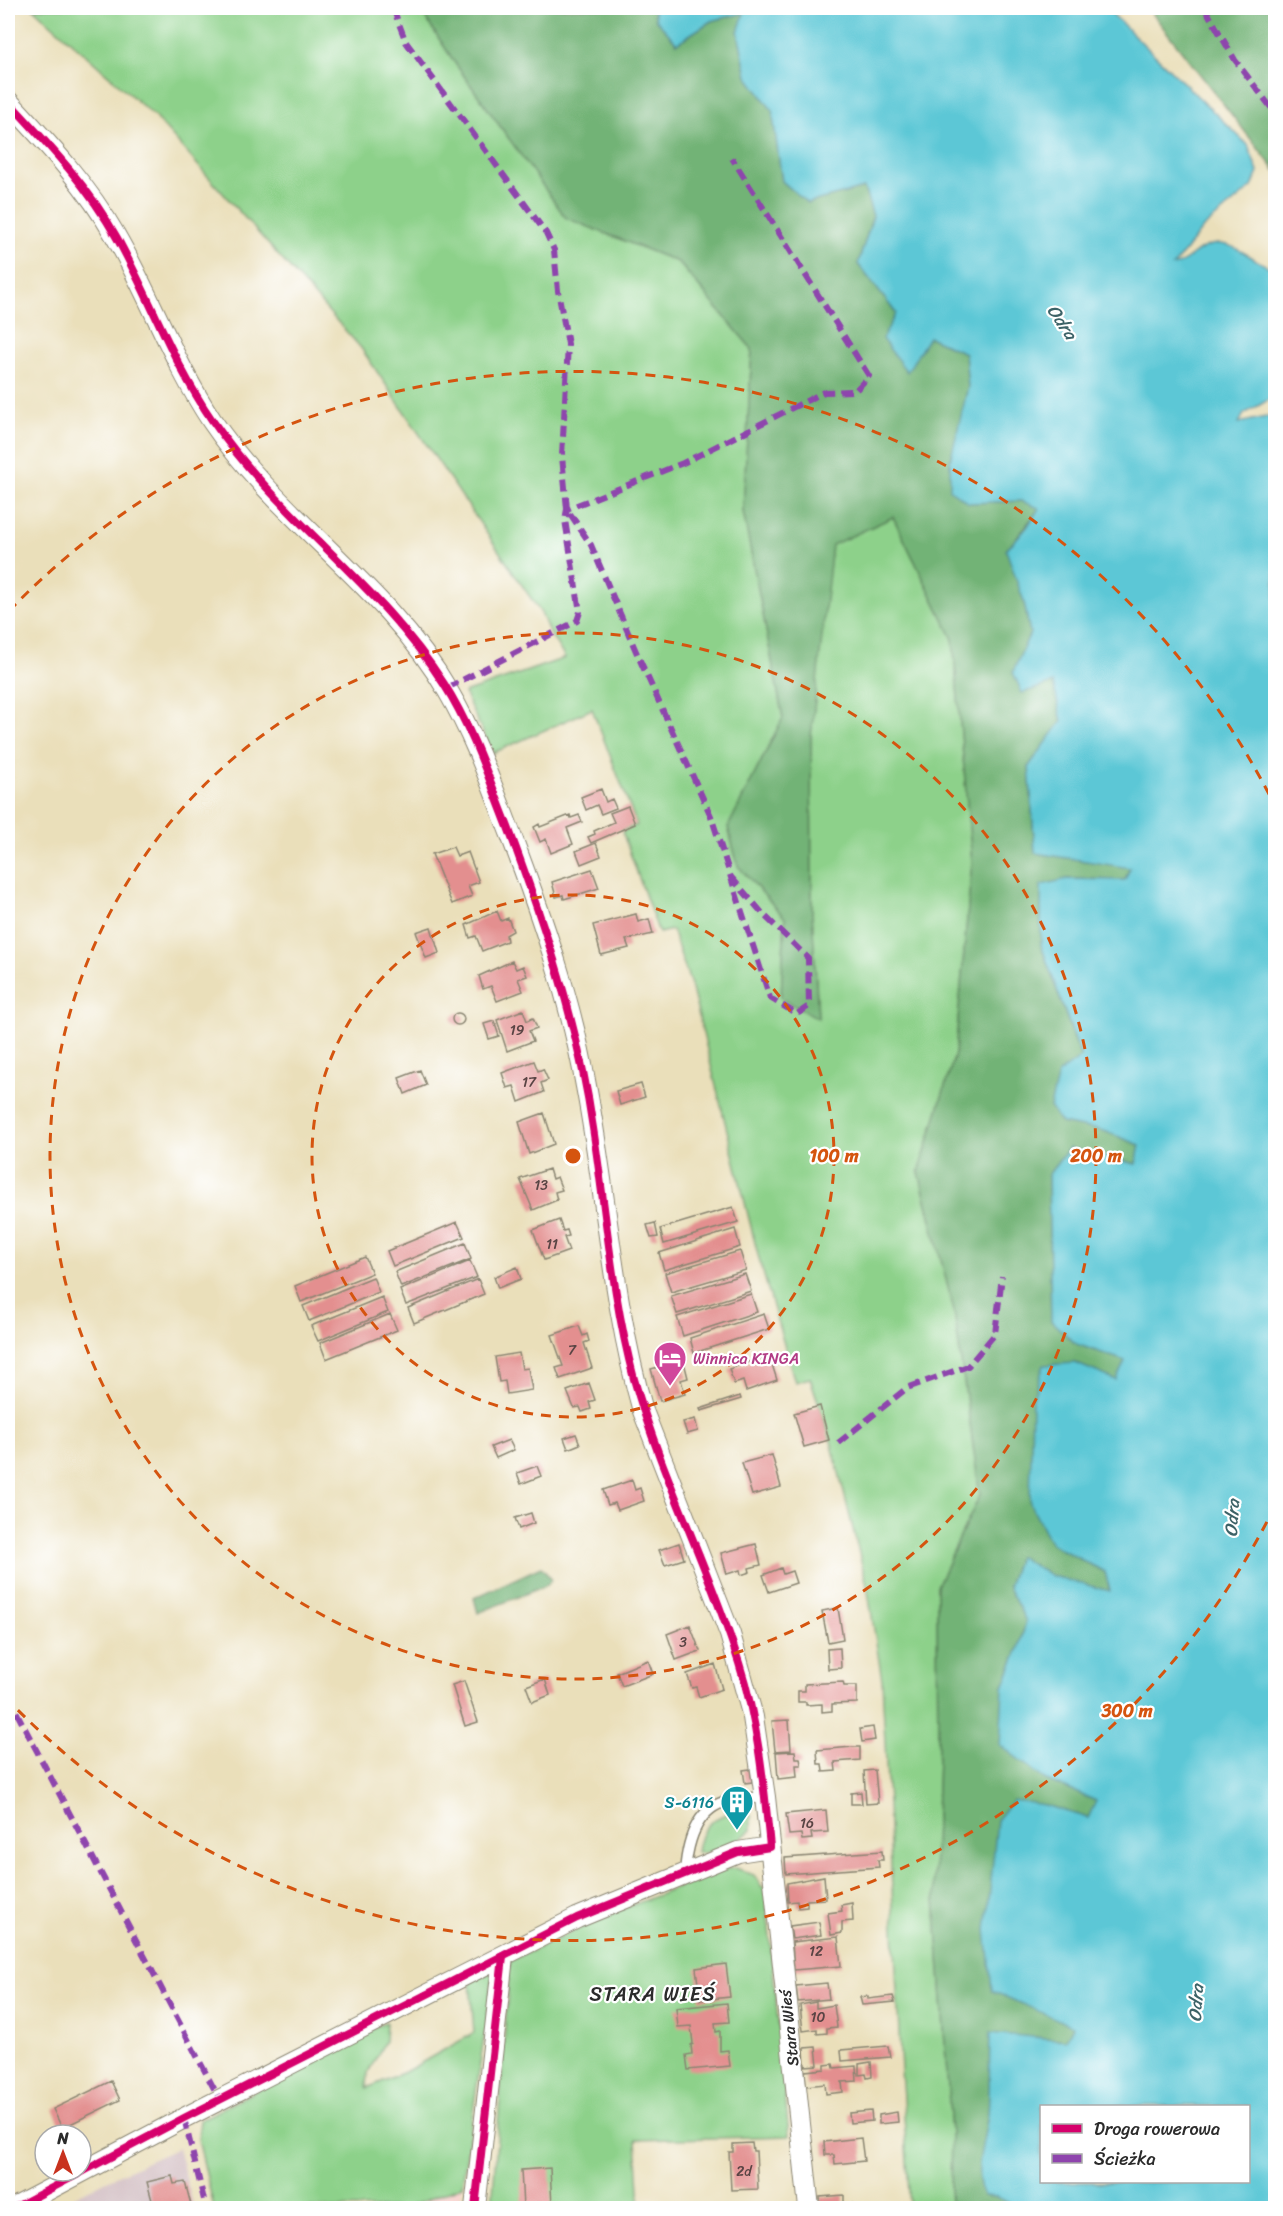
<svg xmlns="http://www.w3.org/2000/svg" width="1283" height="2216" font-family="Sriracha,sans-serif">
<style>
.built{fill:#f7d0cb}
.industrial{fill:#d2bec2}
.green{fill:#8dd18a;stroke:#5c7e5a;stroke-width:1.5}
.forest{fill:#72b376;stroke:#4e6f50;stroke-width:1.5}
.water{fill:#5cc7d6;stroke:#447980;stroke-width:1.5;fill-rule:evenodd}
.building{fill:#e38f8f}
.lines{fill:none;stroke-linecap:round;stroke-linejoin:round}
.lane-casing{stroke:#8a8572;stroke-width:13}
.street-casing{stroke:#8a8572;stroke-width:22}
.lane{stroke:#fff;stroke-width:10}
.street{stroke:#fff;stroke-width:20}
.quiet{stroke:#8e44ad;stroke-width:6;stroke-dasharray:12 6;stroke-linecap:butt}
.cycleway-casing{stroke:#fff;stroke-width:11}
.cycleway{stroke:#d6006c;stroke-width:8}
.ring{fill:none;stroke:#d5540f;stroke-width:3;stroke-dasharray:10 8}
.labels{text-anchor:middle;dominant-baseline:central;stroke-width:4.5;stroke-linejoin:round;paint-order:stroke}
.number-label{font-size:14px;fill:#594444}
.hotel-label{font-size:16px;fill:#b23c85;stroke:#fff;text-anchor:start}
.culture-label{font-size:16px;fill:#0d838f;stroke:#fff;text-anchor:end}
.street-label{font-size:16px;fill:#2b2b2b;stroke:#fff}
.water-label{font-size:18px;font-style:italic;fill:#3c6267;stroke:#fff}
.quarter-label{font-size:20px;letter-spacing:1.5px;fill:#2b2b2b;stroke:#fff}
.centre{fill:#d5540f;stroke:#fff;stroke-width:3}
.ring-label{font-size:18px;text-anchor:middle;font-weight:bold;fill:#d5540f;stroke:#fff;stroke-width:4.5;stroke-linejoin:round;paint-order:stroke}
</style>
<rect width="100%" height="100%" fill="#fff"/>
<filter id="ink" filterUnits="userSpaceOnUse"><feTurbulence type="fractalNoise" baseFrequency=".0167" numOctaves="2"/><feDisplacementMap in="SourceGraphic" scale="12" xChannelSelector="R" yChannelSelector="G"/><feConvolveMatrix kernelMatrix="1 2 1 2 8 2 1 2 1" color-interpolation-filters="sRGB"/></filter>
<filter id="wash" filterUnits="userSpaceOnUse"><feTurbulence type="fractalNoise" baseFrequency=".008" numOctaves="4" result="noise"/><feDisplacementMap in="SourceGraphic" scale="24" xChannelSelector="R" yChannelSelector="G"/><feGaussianBlur stdDeviation="1.35" result="paint"/><feColorMatrix in="noise" values="0 0 0 0 0 0 0 0 0 0 0 0 0 0 0 0 0 1.4 0 .05"/><feComposite in="paint" operator="in"/></filter>
<g filter="url(#wash)">
<rect width="100%" height="100%" fill="#eadfba"/>
<path class="built" d="M462 2186 460 2208H406Z"/>
<path class="industrial" d="M178 2148 194 2208H51L113 2177Z"/>
<path class="green" d="M33 8H419L457 66 566 218 678 262 752 349 743 511 783 718 728 827 738 866 785 918 781 998 818 1017 812 912 811 736 831 545 893 517 953 639 972 862 955 1054 919 1172 954 1311 980 1495 937 1586 938 1757 934 1882 951 2132 950 2202 956 2208H910L900 2053 882 1680 867 1585 830 1437 810 1378 795 1382 758 1255 691 985 672 930 659 933 622 831 637 825 592 709 493 753 464 693 565 658 548 630 541 613 361 348 154 116Z
M738 1812 751 1815V1830C738 1842 716 1854 697 1853 699 1828 714 1814 738 1812Z
M736 1868 754 1875 762 1887H765L789 2136 636 2140 640 2208H492L510 1961 615 1912 725 1869Z
M494 1970 462 2186 406 2208H214L198 2139 200 2120 386 2022 385 2041 368 2073 367 2088 405 2072 474 2033 470 1982Z"/>
<path class="forest" d="M419 8H653L656 20 677 43 711 21 745 13 738 32 747 76 772 110 782 181 807 203 864 188 873 216 858 264 896 313 929 337 965 353 968 387 960 423 969 503 1021 501 1040 508 1007 550 1024 602 1030 633 1013 673 1053 682 1062 722 1029 766 1035 853 1130 867 1125 880 1067 879 1041 945 1081 1058 1058 1074 1061 1123 1104 1131 1140 1145 1137 1164 1069 1148 1048 1175 1051 1321 1076 1344 1126 1360 1117 1381 1075 1363 1051 1544 1105 1572 1110 1592 1052 1576 1018 1556 1008 1587 1026 1621 1019 1648 1003 1687 1044 1779 1097 1801 1088 1818 1045 1805 1073 2026 1067 2040 1035 2037 988 2114 984 2139V2196L997 2197 1019 2208H956L950 2202 951 2132 934 1882 938 1757 937 1586 980 1495 954 1311 919 1172 955 1054 972 862 953 639 893 517 832 545 811 736 812 912 818 1018 781 998 785 918 738 866 728 827 783 718 743 511 752 349 678 262 566 218 457 66Z
M1148 8H1275V170Z
M541 1567 552 1580 545 1586 478 1613 474 1598Z"/>
<path class="water" d="M653 8H1106L1248 145 1258 172 1252 187 1203 228 1173 266C1186 263 1193 253 1205 247 1233 235 1252 263 1275 269V396L1244 414 1239 423 1275 415V2208H1019L997 2197 984 2196C971 2173 986 2137 988 2113 990 2087 989 2060 990 2033L1066 2040 1073 2026 992 1991 986 1930 997 1820 1013 1800 1045 1805 1088 1818 1096 1801 1044 1779 1000 1745 1003 1687 1019 1648 1026 1621 1008 1587 1018 1556 1052 1576 1110 1591 1105 1572 1051 1544 1030 1504 1032 1400 1044 1365 1075 1363 1116 1380 1125 1361 1076 1344 1051 1321 1048 1175 1069 1148 1136 1164 1140 1145 1104 1131 1061 1123 1050 1107 1058 1074 1081 1057 1041 945V885L1067 879 1125 880 1130 868 1035 853 1029 766 1062 721 1053 683 1022 693 1013 672 1030 633 1024 602 1006 550 1027 527 1039 508 1021 501 969 503 950 490V461L968 387 965 353 929 337 907 372 882 339 896 313 858 264 873 216 864 188 807 203 782 181 772 110 747 76 738 32 744 13 711 21 677 43 656 20ZM1042 2106H1248V2182H1042Z"/>
<g id="blocks">
<path class="building" d="M601 789 606 802 612 799 616 808 601 814 597 805 586 810 581 797Z
M628 806 635 824 591 843 588 837 595 834 594 831 614 822 610 813Z
M570 815 571 818 579 815 582 822 567 828 573 844 551 853 546 839 540 842 534 827 539 824 540 827Z
M596 843 601 856 581 864 576 851Z
M453 847 457 856 468 852 479 882 468 886 472 896 452 904 432 854Z
M592 869 599 888 564 899 563 895 556 897 552 882Z
M497 911 501 921 508 918 513 931 506 935 507 941 482 951 476 936 470 938 466 925Z
M636 914 638 922 649 919 653 934 626 940 629 948 601 955 593 925Z
M431 927 439 953 426 958 416 932Z
M512 961 516 969 523 966 527 976 518 979 523 991 497 1001 491 986 483 989 479 976Z
M523 1010 527 1021 533 1018 537 1028 529 1031 533 1041 507 1051 497 1020Z
M452 1019a6 6 0 1 1 12 0a6 6 0 1 1-12 0Z
M494 1021 499 1036 489 1039 484 1024Z
M534 1061 538 1071 543 1069 548 1080 541 1083 544 1092 519 1102 514 1086 507 1088 502 1073Z
M420 1070 426 1085 405 1094 399 1078Z
M641 1084 645 1097 620 1105 616 1091Z
M544 1113 554 1144 529 1154 519 1122Z
M549 1169 552 1179 557 1177 562 1190 555 1192 557 1200 533 1210 520 1179Z
M733 1207 738 1222 664 1244 660 1229Z
M559 1220 563 1231 567 1230 569 1236 564 1237 569 1251 544 1260 533 1230Z
M457 1222 464 1237 393 1266 387 1251Z
M655 1223 658 1237 651 1238 647 1225Z
M735 1229 740 1247 664 1270 659 1253Z
M465 1243 471 1259 401 1287 395 1272Z
M740 1251 746 1270 671 1292 665 1273Z
M365 1257 372 1273 301 1302 295 1286Z
M470 1261 477 1277 406 1305 400 1290Z
M517 1267 521 1279 498 1288 494 1277Z
M745 1274 751 1291 677 1314 671 1296Z
M373 1277 379 1292 309 1321 303 1306Z
M478 1279 484 1294 414 1323 408 1308Z
M751 1294 757 1312 683 1336 677 1317Z
M382 1297 388 1312 318 1341 311 1326Z
M390 1314 397 1330 326 1359 320 1343Z
M764 1314 769 1329 694 1353 690 1338Z
M579 1326 583 1336 587 1334 589 1341 584 1343 592 1368 560 1379 556 1368 563 1366 552 1335Z
M519 1353 522 1369 528 1368 532 1390 507 1394 505 1381 499 1382 495 1357Z
M769 1355 777 1380 746 1391 743 1381 734 1384 729 1369Z
M676 1362V1364L684 1362 688 1378 681 1380 685 1394 660 1401 651 1369Z
M589 1383 595 1400 589 1402 591 1409 582 1412 580 1407 574 1408 567 1391Z
M740 1396 741 1399 701 1411 700 1409Z
M820 1406 829 1440 804 1447 794 1413Z
M695 1419 698 1431 687 1434 683 1422Z
M576 1434 580 1444 568 1449 564 1438Z
M509 1440 514 1450 496 1458 491 1447Z
M772 1455 781 1487 752 1495 742 1463Z
M537 1466 541 1476 521 1484 517 1473Z
M632 1480 635 1490 640 1488 644 1501 618 1510 615 1503 608 1505 603 1490Z
M531 1513 534 1523 519 1529 515 1518Z
M679 1543 684 1559 665 1565 659 1550Z
M756 1544 761 1565 749 1568 750 1572 741 1575 740 1570 727 1574 721 1553Z
M781 1568 783 1574 792 1571 796 1583 769 1592 763 1575Z
M838 1608 843 1639 828 1642 822 1611Z
M690 1625 700 1651 676 1660 667 1634Z
M840 1648 841 1668 828 1669 827 1649Z
M648 1660 653 1674 622 1686 617 1673Z
M715 1664 722 1689 699 1697 696 1687 692 1688 687 1674Z
M545 1679 550 1695 532 1702 526 1686Z
M464 1681 478 1722 465 1726 452 1685Z
M843 1682 844 1686H857V1703L832 1704V1711L822 1712V1704L806 1705V1702H798V1691H805V1684Z
M789 1720 791 1750 775 1751 772 1721Z
M873 1727 875 1740 862 1742 860 1729Z
M853 1747H860V1760L835 1762 836 1771 823 1772 822 1764H818L817 1750Z
M795 1751 796 1758H800L801 1765H796L797 1777 778 1779 776 1752Z
M750 1769 752 1782 745 1783 743 1770Z
M875 1770 878 1803 866 1804 864 1771Z
M861 1792 862 1804H851V1793Z
M826 1810 828 1832 811 1833 812 1839 802 1840 801 1834 789 1835 786 1814Z
M882 1851 883 1860H878L879 1867 786 1874 785 1858Z
M824 1876 826 1899 807 1900V1907L798 1908 797 1901 788 1902 787 1883Z
M852 1903 853 1921 842 1922V1933L831 1935 828 1913 842 1911 841 1905Z
M819 1922 821 1935 792 1939 790 1926Z
M838 1937 841 1966 794 1970 792 1942Z
M726 1964 730 1997 700 2000 696 1968Z
M827 1983 829 1999 798 2002 796 1986Z
M868 1996V1999L893 1996 895 2002 862 2005 860 1997Z
M816 2002V2008L834 2005 837 2027 827 2028V2033L817 2034V2029L803 2031 800 2005Z
M727 2003 729 2022 715 2023 716 2032 720 2031V2051L728 2050 730 2066 688 2070 686 2055 692 2054 691 2045 693 2044 691 2026 678 2027 676 2008Z
M888 2046 890 2057 842 2061 841 2050Z
M816 2047 818 2065 805 2066 804 2048Z
M871 2062 872 2077 867 2078 866 2074 859 2075V2064Z
M833 2064 834 2068 856 2066 857 2081 842 2082 843 2092 826 2094 825 2084 806 2086 805 2071 825 2069V2065Z
M111 2081 120 2100 62 2128 53 2109Z
M871 2111 872 2121 850 2123 849 2113Z
M897 2112 898 2122 879 2124V2115Z
M861 2138 864 2161 835 2164 834 2155H825L824 2142Z
M752 2143 753 2151H756L758 2189 731 2190 729 2152H733V2144Z
M550 2168 552 2206 523 2207 521 2170Z
M172 2176 174 2184 185 2182 191 2205 177 2208H154L147 2182Z
M844 2195V2204L852 2203 853 2208H821L820 2197Z"/>
</g>
</g>
<g filter="url(#ink)">
<use href="#blocks" fill-opacity="0" stroke="#8a8572" stroke-width="1.5"/>
<g class="lines">
<g class="lane-casing">
<path id="lane" d="M685 1873C687 1844 695 1809 727 1801 739 1798 753 1798 765 1797"/>
</g>
<g class="street-casing">
<path id="street" d="M8 101C47 143 86 184 115 235 150 295 173 362 212 421 279 520 388 587 448 691 475 737 492 786 511 835 542 917 571 1000 586 1086 607 1196 612 1302 643 1411L730 1634 753 1717 765 1797 809 2208
M14 2208 184 2118 577 1918 738 1852 770 1847
M475 2208 503 1957"/>
</g>
<use href="#lane" class="lane"/>
<use href="#street" class="street"/>
<path class="quiet" d="M393 8 406 42 546 233 554 250 558 291 568 344 562 456 567 509 591 545 638 656 711 816 770 998 797 1014 809 1006 808 958 764 915 731 877
M1205 8 1235 60 1276 114
M447 688 577 621 580 612 565 520 567 509 683 463 824 392 855 391 869 376 732 158
M838 1443 907 1388 968 1366 995 1334 1002 1276
M8 1696 220 2100
M184 2118 206 2208"/>
<g class="cycleway-casing">
<path id="cycleway" d="M8 101C48 144 88 186 117 238 150 298 173 363 212 420 278 517 381 585 444 684 472 728 489 779 508 827 545 926 578 1024 593 1128 606 1212 612 1297 634 1379 661 1476 709 1567 739 1663 758 1722 764 1785 770 1847L738 1852 577 1918 184 2118 14 2208
M475 2208 503 1957"/>
</g>
<use href="#cycleway" class="cycleway"/>
</g>
</g>
<g class="ring">
<circle cx="573" cy="1156" r="261"/>
<circle cx="573" cy="1156" r="523"/>
<path d="M1275 1506A784 784 0 0 1 9 1701M9 611A784 784 0 0 1 1275 806"/>
</g>
<defs>
<g id="hotel-pin" transform="scale(1.725)"><path d="M0 17L-7.5 6A9.5 9.5 0 1 1 7.5 6Z" fill="#d1479c" stroke="#fff"/><path d="M-6-4.5h1.5V1H6V5H4.5V3h-9V5H-6ZM-4 0a1.8 1.8 0 1 1 3.6 0ZM.5 0V-2.5h3Q6-2.5 6 0Z" fill="#fff"/></g>
<g id="building-pin" transform="scale(1.725)"><path d="M0 17L-7.5 6A9.5 9.5 0 1 1 7.5 6Z" fill="#0f9aa8" stroke="#fff"/><path d="M-4-6H4V6H1V3H-1V6H-4ZM-2.5-4.3h1.7v1.8h-1.7ZM.8-4.3h1.7v1.8H.8ZM-2.5-1h1.7V.8h-1.7ZM.8-1h1.7V.8H.8Z" fill="#fff"/></g>
</defs>
<g fill-rule="evenodd">
<use href="#hotel-pin" x="670" y="1358"/>
<use href="#building-pin" x="737" y="1802"/>
</g>
<g class="labels">
<g class="number-label">
<text x="517" y="1030">19</text>
<text x="529" y="1082">17</text>
<text x="541" y="1185">13</text>
<text x="552" y="1244">11</text>
<text x="572" y="1350">7</text>
<text x="683" y="1642">3</text>
<text x="807" y="1823">16</text>
<text x="816" y="1951">12</text>
<text x="818" y="2017">10</text>
<text x="744" y="2171">2d</text>
</g>
<g class="hotel-label">
<text x="693" y="1358">Winnica KINGA</text>
</g>
<g class="culture-label">
<text x="714" y="1802">S-6116</text>
</g>
<g class="street-label">
<text transform="translate(789 2028) rotate(-96)">Stara Wieś</text>
</g>
<g class="water-label">
<text transform="translate(1062 322) rotate(56)">Odra</text>
<text transform="translate(1232 1518) rotate(-86)">Odra</text>
<text transform="translate(1196 2003) rotate(-86)">Odra</text>
</g>
<g class="quarter-label">
<text x="653" y="1994">STARA WIEŚ</text>
</g>
</g>
<circle cx="573" cy="1156" r="9" class="centre"/>
<g class="ring-label">
<text x="834" y="1162">100 m</text>
<text x="1096" y="1162">200 m</text>
<text x="1127" y="1717">300 m</text>
</g>
<rect width="1283" height="2216" fill="none" stroke="#fff" stroke-width="30"/>
<rect x="1040" y="2105" width="210" height="78" fill="#ffffff" stroke="#aaaaaa" stroke-width="1.5"/>
<rect x="1052" y="2124" width="30" height="9" fill="#d6006c" stroke="#aaaaaa" stroke-width="1.5"/>
<text x="1094" y="2135" font-size="18" fill="#2b2b2b">Droga rowerowa</text>
<rect x="1052" y="2154" width="30" height="9" fill="#8e44ad" stroke="#aaaaaa" stroke-width="1.5"/>
<text x="1094" y="2165" font-size="18" fill="#2b2b2b">Ścieżka</text>
<g transform="translate(63 2153)"><circle r="28" fill="#ffffff" stroke="#aaaaaa" stroke-width="1.5"/>
<path d="M0-4.5L10 22L0 15L-10 22Z" fill="#c8321e"/>
<text y="-9" font-size="16" font-weight="bold" text-anchor="middle" fill="#2b2b2b">N</text>
</g>
</svg>
